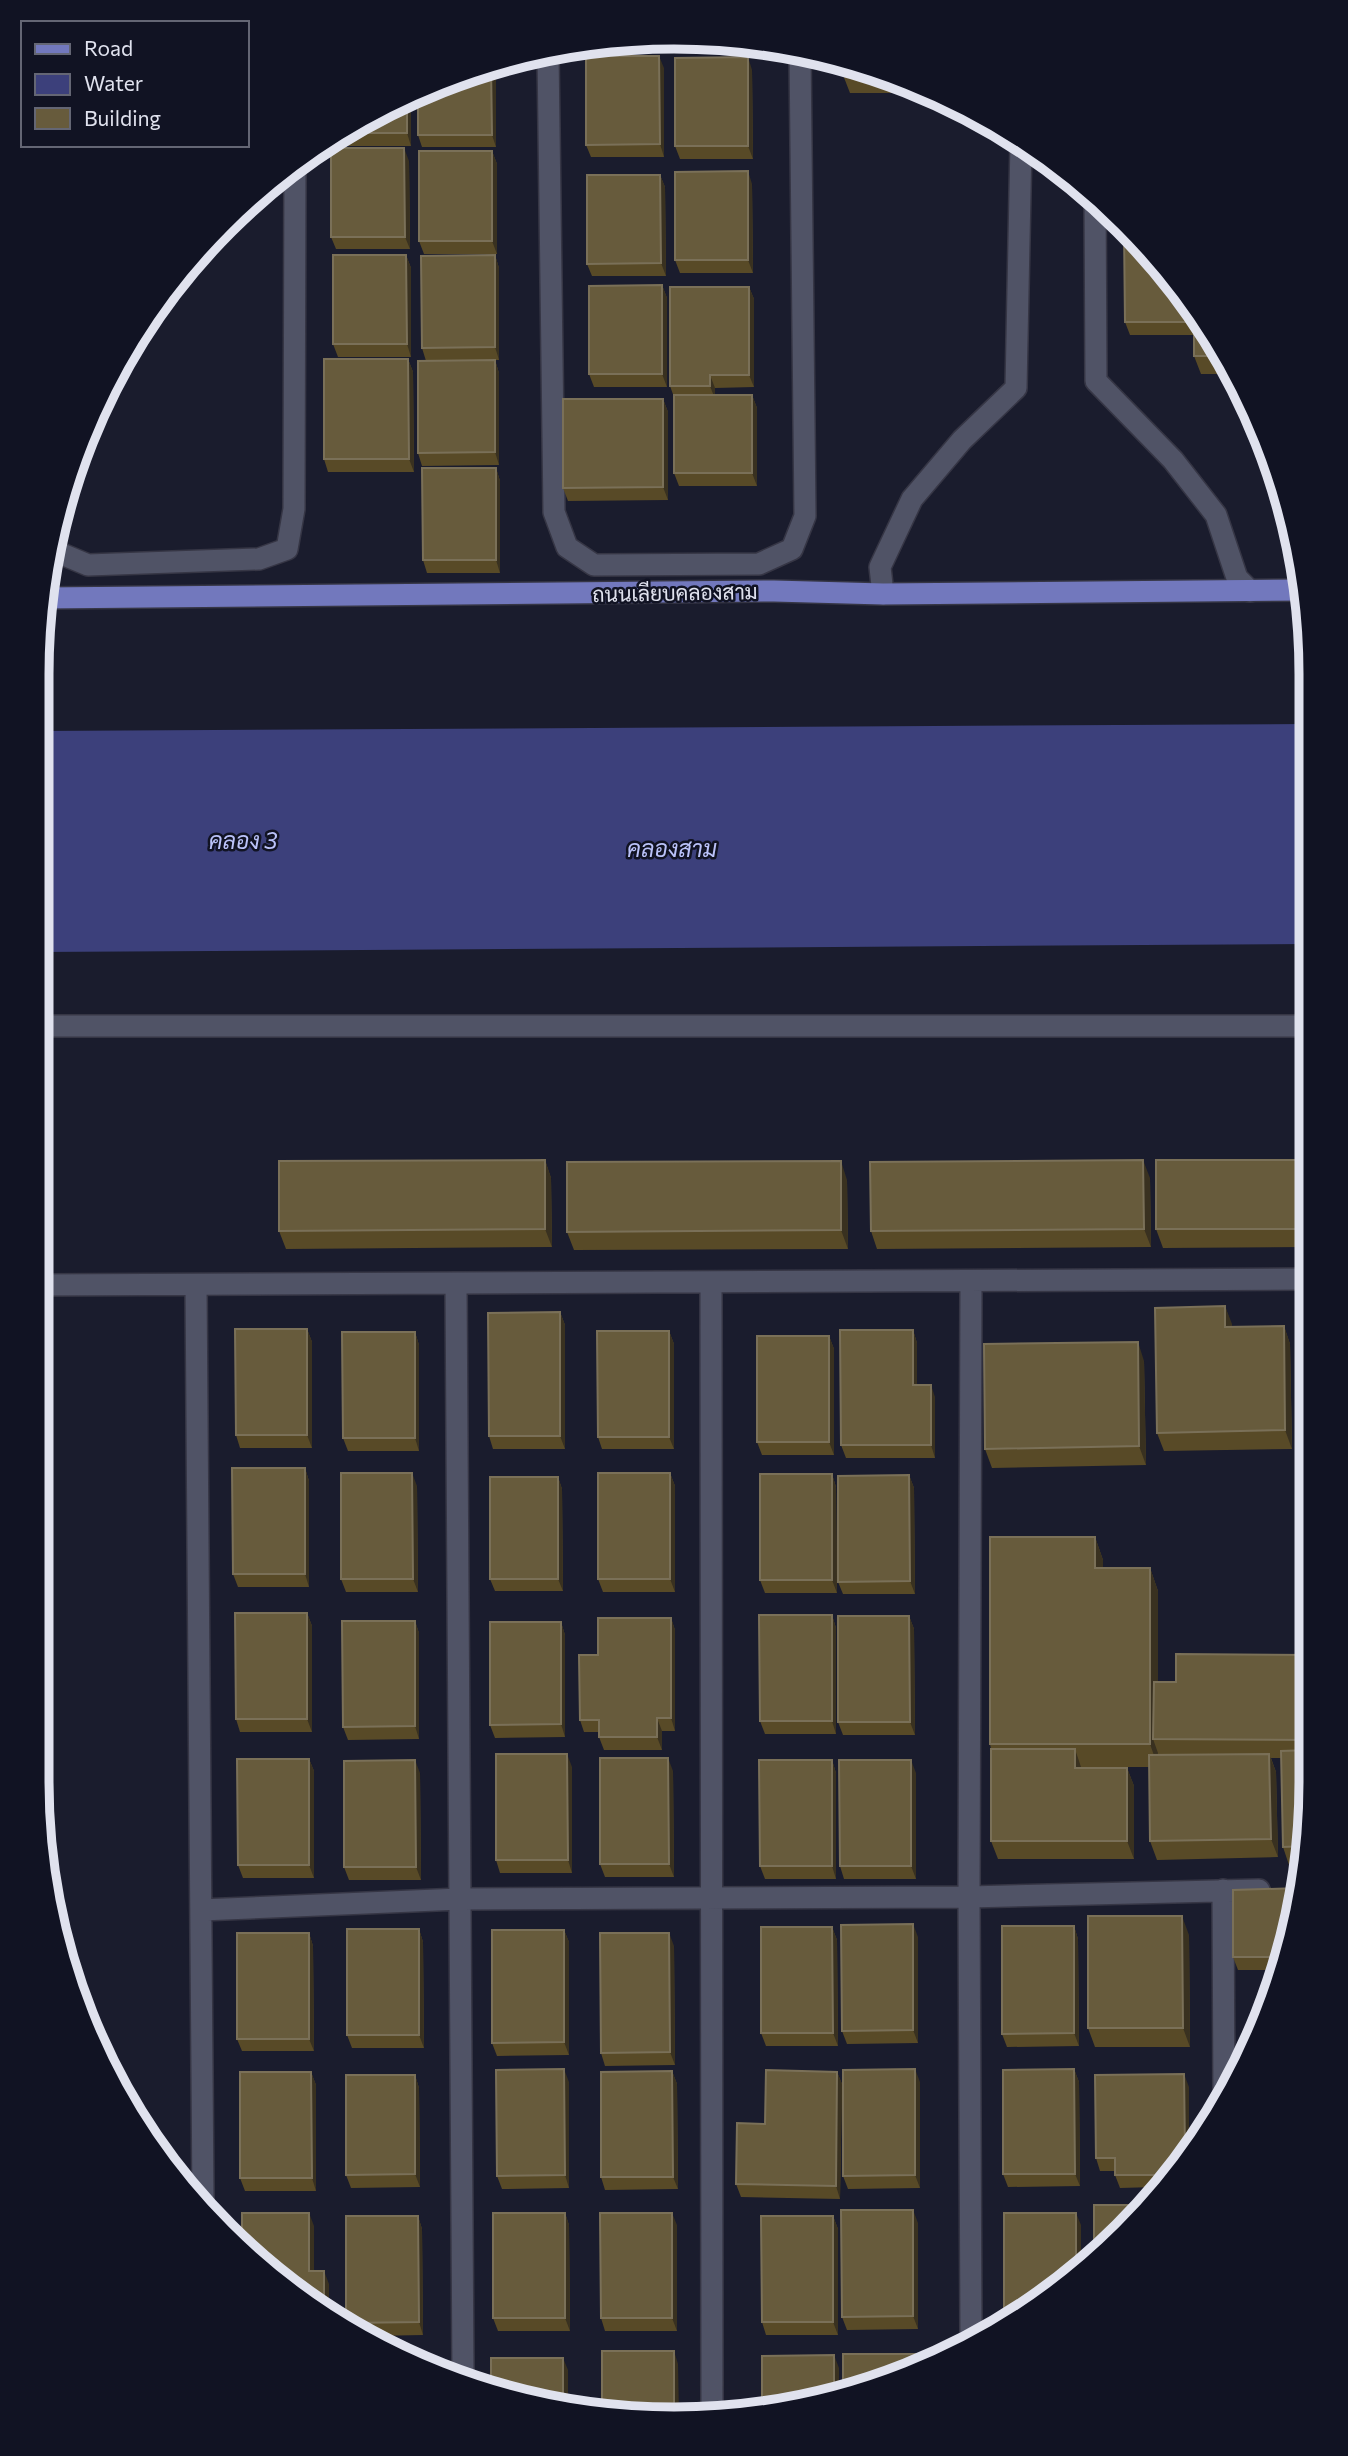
<svg xmlns="http://www.w3.org/2000/svg" width="1348" height="2456" font-family="Commissioner,Sarabun,sans-serif">
<style>
.water{fill:#3c407b}
.lines{fill:none;stroke-linecap:round;stroke-linejoin:round}
.minor-casing{stroke:#363645;stroke-width:24}
.major-casing{stroke:#363645;stroke-width:24}
.minor{stroke:#505366;stroke-width:21}
.major{stroke:#7278bd;stroke-width:21}
.wall{fill:#584a27}
.shaded-wall{fill:#393120}
.building{fill:#675b3c;stroke:#7a7058;stroke-width:2}
.labels{text-anchor:middle;dominant-baseline:central;stroke-width:5;stroke-linejoin:round;paint-order:stroke}
.street-label{font-size:21px;fill:#e0e2ee;stroke:#111323}
.water-label{font-size:23px;font-style:italic;fill:#bac2f9;stroke:#111323}
.rim{fill:none;stroke:#e0e2ee;stroke-width:9}
</style>
<rect width="100%" height="100%" fill="#1a1c2d"/>
<path class="water" d="M1306 724 1307 944 38 952V731Z"/>
<g class="lines">
<g class="minor-casing">
<path id="minor" d="M548 52 554 512 567 547 594 565 759 564 792 549 805 516 800 52
M1095 195 1096 381 1173 460 1216 515 1237 578 1250 591
M53 541 57 552 88 565 259 559 287 549 294 509 295 163
M883 594 880 567 912 499 962 440 1016 388 1021 143
M38 1026H1307
M711 1282 712 2417
M456 1284 463 2376
M37 1285 1308 1279
M196 1285 203 2202
M1223 1890 1224 2103
M201 1910 460 1899 969 1897 1259 1890
M971 2338 969 1897 971 1282"/>
</g>
<g class="major-casing">
<path id="major" d="M44 598 774 591 883 594 1306 590"/>
</g>
<use href="#minor" class="minor"/>
<use href="#major" class="major"/>
</g>
<path class="wall" d="M632 38 664 39V44L592 45Z
M680 40 718 41H680Z
M496 64V147H422L418 135V93Z
M664 68V157H591L586 145Z
M752 70 753 159H680L675 146Z
M878 70 914 87V93H850L843 75Z
M411 95V146H338L335 138 392 103Z
M492 151 497 164V254H424L419 241Z
M409 161 410 249H336L331 237Z
M660 175 665 187 666 276H592L587 264Z
M752 184 753 273H680L675 260Z
M406 255 411 268V357H338L333 344Z
M495 255 499 268V360L426 361 422 348Z
M662 285 667 298V387H594L589 374Z
M749 287 754 299V387L715 388V395H752L757 408V486H679L674 473V397L670 386Z
M1204 320 1233 374H1201L1194 356V335H1130L1125 322Z
M408 359 413 372 414 472H328L324 459Z
M495 360 499 373V465L422 466 418 453Z
M663 399 668 412V500L568 501 563 488Z
M496 468 500 481V573H427L423 560Z
M545 1160 551 1178 552 1247 286 1249 279 1231Z
M1308 1160V1247L1163 1248 1156 1229Z
M1150 1178 1151 1247 877 1249 871 1231Z
M847 1180 848 1249 574 1250 567 1232Z
M1225 1306 1232 1327 1284 1326 1290 1344 1292 1449 1164 1451 1157 1433Z
M560 1312 565 1325V1449H493L489 1436Z
M1308 1314 1309 1448H1305L1299 1430Z
M307 1329 312 1342V1448H240L236 1435Z
M913 1330 917 1343V1385L935 1397V1458H846L841 1445Z
M669 1331 674 1344V1449H602L598 1437Z
M415 1332 419 1345V1451H348L343 1438Z
M829 1336 834 1349V1455H762L757 1442Z
M1144 1361 1146 1465 992 1468 985 1449Z
M305 1468 309 1481V1587H238L233 1574Z
M670 1473 675 1486V1592H603L598 1579Z
M832 1474 836 1487 837 1593H765L760 1580Z
M909 1475 914 1488 915 1594H843L838 1582Z
M558 1477 562 1489 563 1591H495L490 1579Z
M417 1486 418 1592H346L341 1579Z
M1095 1537 1103 1560V1568H1150L1158 1591V1682H1176L1309 1655 1310 1823 1303 1865H1289L1283 1847 1281 1758H1271L1276 1772 1278 1857 1157 1860 1150 1841 1149 1767H1081L1127 1768 1134 1786V1859H998L991 1841V1749L990 1744Z
M307 1613 312 1626V1732H240L236 1719Z
M832 1615 836 1628V1734H765L760 1721Z
M909 1616 914 1629 915 1735H843L838 1722Z
M671 1618 675 1630V1731H662V1750H604L599 1737V1732H584L580 1720 598 1655Z
M415 1621 419 1633V1739L348 1740 343 1727Z
M561 1622 565 1635V1737L495 1738 490 1725Z
M309 1759 314 1771V1878H243L238 1865Z
M832 1760 836 1773V1879H765L760 1866Z
M572 1767V1873H500L496 1860Z
M673 1771 674 1877H605L600 1864Z
M420 1773 421 1880H349L344 1867Z
M916 1773V1879H844L840 1866Z
M1074 1926 1078 1939 1079 2046 1007 2047 1002 2034Z
M832 1927 837 1940 838 2046H766L761 2033Z
M419 1929 423 1942 424 2048H352L347 2035Z
M564 1930 569 1942V2055L497 2056 492 2043Z
M309 1933 313 1946 314 2051H242L237 2039Z
M1189 1935 1190 2047H1095L1088 2028Z
M918 1937V2043L847 2044 842 2031Z
M674 1946 675 2065 605 2066 601 2053Z
M1289 1947 1280 1970H1238L1233 1957Z
M1074 2069 1079 2082 1080 2186 1008 2187 1003 2174Z
M672 2071 677 2084 678 2189 605 2190 601 2177Z
M311 2072 316 2085V2191H245L240 2178Z
M837 2072 842 2084 840 2199 741 2197 736 2184 765 2124Z
M415 2075 419 2088 420 2187 351 2188 346 2175Z
M569 2082V2188L502 2189 497 2176Z
M920 2082V2188L848 2189 843 2176Z
M1189 2087V2145L1155 2187 1120 2188 1115 2175V2171H1100L1096 2158Z
M565 2213 569 2225 570 2331H498L493 2318Z
M346 2216H418L422 2229 423 2335 372 2336 347 2324Z
M833 2216 838 2229V2335H766L762 2322Z
M918 2223V2329L847 2330 842 2317Z
M677 2225V2331H605L601 2318Z"/>
<path class="shaded-wall" d="M659 56 664 68V157L660 144Z
M748 57 752 70 753 159 748 146Z
M496 64V147L492 135 491 65Z
M411 95V146L407 133V97Z
M404 148 409 161 410 249 405 237Z
M492 151 497 164V254L492 241Z
M748 171 752 184 753 273 748 260Z
M660 175 665 187 666 276 661 263Z
M406 255 411 268V357L407 344Z
M495 255 499 268V360L495 347Z
M662 285 667 298V387L662 374Z
M749 287 754 299V387L749 375Z
M408 359 413 372 414 472 409 459Z
M495 360 499 373V465L495 452Z
M710 375 715 388V399L710 386Z
M752 395 757 408V486L752 473Z
M663 399 668 412V500L663 487Z
M496 468 500 481V573L496 560Z
M545 1160 551 1178 552 1247 545 1229Z
M1143 1160 1150 1178 1151 1247 1144 1229Z
M841 1161 847 1180 848 1249 841 1230Z
M1225 1306 1232 1324V1345L1225 1327Z
M560 1312 565 1325V1449L560 1436Z
M1284 1326 1290 1344 1292 1449 1285 1430Z
M307 1329 312 1342V1448L307 1435Z
M913 1330 917 1343V1397L913 1385Z
M669 1331 674 1344V1449L669 1437Z
M415 1332 419 1345V1451L415 1438Z
M829 1336 834 1349V1455L829 1442Z
M1138 1342 1144 1361 1146 1465 1139 1446Z
M931 1385 935 1397V1458L931 1445Z
M305 1468 309 1481V1587L305 1574Z
M412 1473 417 1486 418 1592 413 1579Z
M670 1473 675 1486V1592L670 1579Z
M832 1474 836 1487 837 1593 832 1580Z
M909 1475 914 1488 915 1594 910 1581Z
M558 1477 562 1489 563 1591 558 1579Z
M1095 1537 1103 1560V1591L1095 1568Z
M1150 1568 1158 1591V1739H1153L1158 1753V1767L1150 1744Z
M307 1613 312 1626V1732L307 1719Z
M832 1615 836 1628V1734L832 1721Z
M909 1616 914 1629 915 1735 910 1722Z
M671 1618 675 1630V1731L671 1718Z
M415 1621 419 1633V1739L415 1726Z
M561 1622 565 1635V1737L561 1724Z
M657 1718 662 1731V1750L657 1737Z
M1075 1749 1081 1767V1786L1075 1768Z
M567 1754 572 1767V1873L568 1860Z
M1269 1754 1276 1772 1278 1857 1271 1839Z
M668 1758 673 1771 674 1877 669 1864Z
M309 1759 314 1771V1878L309 1865Z
M415 1760 420 1773 421 1880 416 1867Z
M832 1760 836 1773V1879L832 1866Z
M911 1760 916 1773V1879L911 1866Z
M1127 1768 1134 1786V1859L1127 1841Z
M1182 1916 1189 1935 1190 2047 1183 2028Z
M913 1924 918 1937V2043L913 2030Z
M1074 1926 1078 1939 1079 2046 1074 2033Z
M832 1927 837 1940 838 2046 833 2033Z
M419 1929 423 1942 424 2048 419 2035Z
M564 1930 569 1942V2055L564 2042Z
M309 1933 313 1946 314 2051 309 2039Z
M669 1933 674 1946 675 2065 670 2052Z
M564 2069 569 2082V2188L565 2175Z
M915 2069 920 2082V2188L915 2175Z
M1074 2069 1079 2082 1080 2186 1075 2174Z
M672 2071 677 2084 678 2189 673 2177Z
M311 2072 316 2085V2191L312 2178Z
M837 2072 842 2084 840 2199 836 2186Z
M1184 2074 1189 2087V2145L1185 2150Z
M415 2075 419 2088 420 2187 415 2174Z
M913 2210 918 2223V2329L913 2316Z
M309 2213 314 2226V2284L309 2271Z
M565 2213 569 2225 570 2331 565 2318Z
M672 2213 677 2225V2331L672 2318Z
M1076 2213 1081 2225V2269L1076 2272Z
M418 2216 422 2229 423 2335 419 2322Z
M833 2216 838 2229V2335L833 2322Z
M324 2271 329 2284V2316L324 2314Z
M674 2351 678 2364 679 2414H674Z
M916 2354 920 2367V2369L916 2371Z
M834 2355 839 2368V2389L834 2390Z
M563 2358 568 2370V2403H563Z"/>
<path class="building" d="M586 56H659L660 144 586 145Z
M748 57V146H675V58Z
M843 62 878 70 888 75H843Z
M491 65 492 135H418V93Z
M407 97V133H343L392 103Z
M331 148H404L405 237H331Z
M419 151H492V241H419Z
M748 171V260H675V172Z
M587 175H660L661 263 587 264Z
M1124 229 1194 309V322H1125Z
M333 255H406L407 344H333Z
M495 255V347L422 348 421 256Z
M662 285V374H589V286Z
M670 287H749V375H710V386H670Z
M1194 309 1204 320 1223 356H1194Z
M324 359H408L409 459H324Z
M495 360V452L418 453V361Z
M674 395H752V473H674Z
M563 399H663V487L563 488Z
M422 468H496V560H423Z
M545 1160V1229L279 1231V1161Z
M1143 1160 1144 1229 871 1231 870 1162Z
M1156 1160H1308V1229H1156Z
M841 1161V1230L567 1232V1162Z
M1225 1306V1327L1284 1326 1285 1430 1157 1433 1155 1308Z
M560 1312V1436H489L488 1313Z
M1308 1314 1309 1429 1299 1430 1296 1315Z
M235 1329H307V1435H236Z
M840 1330H913V1385H931V1445H841Z
M597 1331H669V1437H598Z
M342 1332H415V1438H343Z
M757 1336H829V1442H757Z
M1138 1342 1139 1446 985 1449 984 1344Z
M232 1468H305V1574H233Z
M341 1473H412L413 1579H341Z
M598 1473H670V1579H598Z
M760 1474H832V1580H760Z
M909 1475 910 1581 838 1582V1476Z
M490 1477H558V1579H490Z
M990 1537H1095V1568H1150V1744H990Z
M235 1613H307V1719H236Z
M759 1615H832V1721H760Z
M838 1616H909L910 1722H838Z
M598 1618H671V1718H657V1737H599V1720H580L579 1655H598Z
M342 1621H415V1726L343 1727Z
M490 1622H561V1724L490 1725Z
M1176 1654 1309 1655 1310 1740 1153 1739 1154 1682H1176Z
M991 1749H1075V1768H1127V1841H991Z
M1310 1750V1823L1306 1846 1283 1847 1281 1751Z
M496 1754H567L568 1860H496Z
M1269 1754 1271 1839 1150 1841 1149 1755Z
M600 1758H668L669 1864H600Z
M237 1759H309V1865H238Z
M415 1760 416 1867H344V1761Z
M759 1760H832V1866H760Z
M839 1760H911V1866H840Z
M1299 1888 1289 1947 1285 1957H1233V1890Z
M1088 1916H1182L1183 2028H1088Z
M913 1924V2030L842 2031 841 1925Z
M1002 1926H1074V2033L1002 2034Z
M761 1927H832L833 2033H761Z
M347 1929H419V2035H347Z
M492 1930H564V2042L492 2043Z
M237 1933H309V2039H237Z
M600 1933H669L670 2052 601 2053Z
M1241 2040H1251L1241 2065Z
M564 2069 565 2175 497 2176 496 2070Z
M915 2069V2175L843 2176V2070Z
M1074 2069 1075 2174H1003V2070Z
M766 2070 837 2072 836 2186 736 2184 737 2123 765 2124Z
M672 2071 673 2177H601V2072Z
M240 2072H311L312 2178H240Z
M1184 2074 1185 2150 1165 2175H1115V2158H1096L1095 2075Z
M346 2075H415V2174L346 2175Z
M1094 2205H1140L1094 2261Z
M841 2210H913V2316L842 2317Z
M242 2213H309V2271H324V2314L320 2312 242 2239Z
M493 2213H565V2318H493Z
M600 2213H672V2318H601Z
M1004 2213H1076V2272L1004 2317Z
M346 2216H418L419 2322 346 2323Z
M761 2216H833V2322H762Z
M602 2351H674V2414L602 2407Z
M843 2354H916V2371L843 2388Z
M834 2355V2390L762 2407V2356Z
M491 2358H563V2403L509 2398 491 2389Z"/>
<g class="labels">
<g class="street-label">
<text transform="translate(675 592) rotate(-1)">ถนนเลียบคลองสาม</text>
</g>
<g class="water-label">
<text x="243" y="840">คลอง 3</text>
<text x="672" y="848">คลองสาม</text>
</g>
</g>
<path d="M0 0H1348V2456H0ZM674 49H674A625 625 0 0 1 1299 674V1782A625 625 0 0 1 674 2407H674A625 625 0 0 1 49 1782V674A625 625 0 0 1 674 49Z" fill="#111323" fill-rule="evenodd"/>
<path class="rim" d="M674 49H674A625 625 0 0 1 1299 674V1782A625 625 0 0 1 674 2407H674A625 625 0 0 1 49 1782V674A625 625 0 0 1 674 49Z"/>
<rect x="21" y="21" width="228" height="126" fill="#111323" stroke="#646674" stroke-width="2"/>
<rect x="35" y="44" width="35" height="10" fill="#7278bd" stroke="#646674" stroke-width="2"/>
<text x="84" y="56" font-size="21" fill="#e0e2ee">Road</text>
<rect x="35" y="74" width="35" height="21" fill="#3c407b" stroke="#646674" stroke-width="2"/>
<text x="84" y="91" font-size="21" fill="#e0e2ee">Water</text>
<rect x="35" y="108" width="35" height="21" fill="#675b3c" stroke="#646674" stroke-width="2"/>
<text x="84" y="126" font-size="21" fill="#e0e2ee">Building</text>
</svg>
